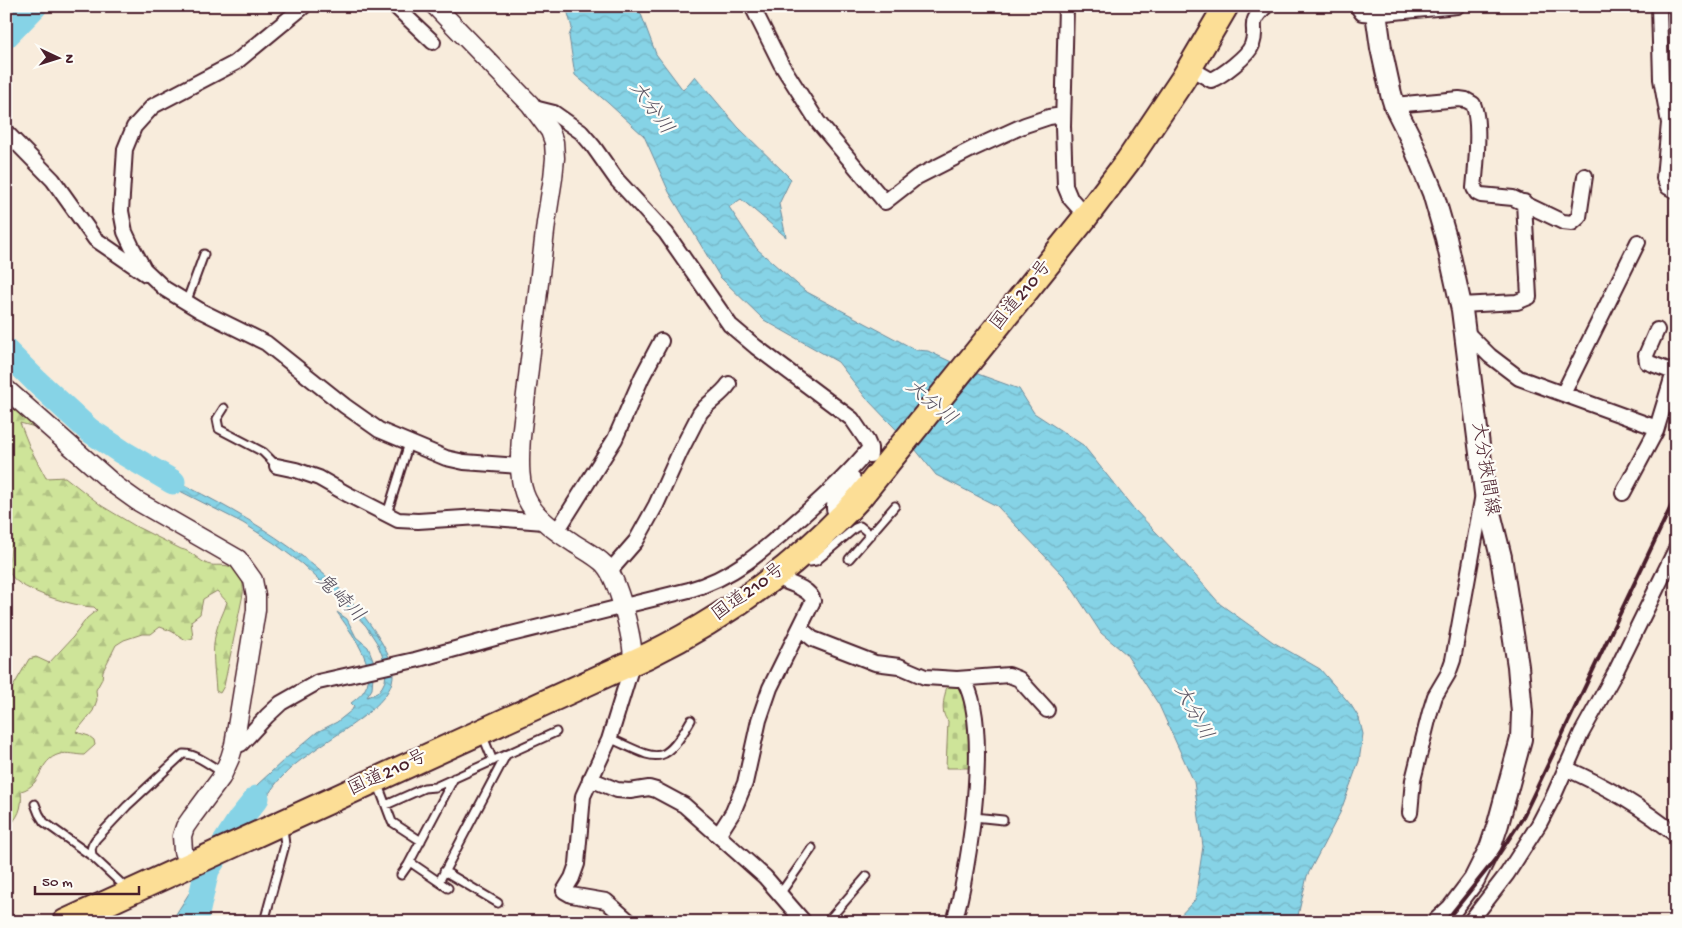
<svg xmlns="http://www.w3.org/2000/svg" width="1682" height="928" font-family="'Gochi Hand','Klee One',sans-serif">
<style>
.forest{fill:url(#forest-firs);stroke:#8c8262}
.cemetery{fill:url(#cemetery-stones);stroke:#8c8262}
.water{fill:url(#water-waves);stroke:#6e8b9b}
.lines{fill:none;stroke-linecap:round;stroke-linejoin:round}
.river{stroke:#86d3e6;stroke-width:25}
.service-casing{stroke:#4a1f2b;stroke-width:11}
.minor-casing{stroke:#4a1f2b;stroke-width:18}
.tertiary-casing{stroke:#4a1f2b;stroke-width:21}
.secondary-casing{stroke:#4a1f2b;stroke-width:24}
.trunk-casing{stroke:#4a1f2b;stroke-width:28}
.service{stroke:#fdfcf7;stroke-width:7}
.minor{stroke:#fdfcf7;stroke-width:14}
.tertiary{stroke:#fdfcf7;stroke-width:18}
.secondary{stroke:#fdfcf7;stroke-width:20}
.trunk{stroke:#fcde96;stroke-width:24}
.rail{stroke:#4a1f2b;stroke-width:4}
.labels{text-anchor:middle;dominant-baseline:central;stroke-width:4.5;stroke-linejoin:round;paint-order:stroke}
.street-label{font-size:19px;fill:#4a1f2b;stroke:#fdfcf7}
.water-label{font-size:20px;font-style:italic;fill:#5c5563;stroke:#fdfcf7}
</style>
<defs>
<pattern id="forest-firs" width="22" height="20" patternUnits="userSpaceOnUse" patternTransform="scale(1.25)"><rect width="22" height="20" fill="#cee499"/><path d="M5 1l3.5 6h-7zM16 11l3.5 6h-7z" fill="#b2c384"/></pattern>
<pattern id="cemetery-stones" width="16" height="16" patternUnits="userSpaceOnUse" patternTransform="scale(1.25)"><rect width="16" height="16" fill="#cee499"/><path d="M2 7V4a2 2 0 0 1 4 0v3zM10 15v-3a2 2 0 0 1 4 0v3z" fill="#b2c384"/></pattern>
<pattern id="water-waves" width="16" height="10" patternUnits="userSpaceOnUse" patternTransform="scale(1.25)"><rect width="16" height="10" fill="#86d3e6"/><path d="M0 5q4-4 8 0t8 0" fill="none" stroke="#75b5c5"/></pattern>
</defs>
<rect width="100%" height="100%" fill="#f8ecdc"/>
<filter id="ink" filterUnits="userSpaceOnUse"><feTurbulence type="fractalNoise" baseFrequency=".02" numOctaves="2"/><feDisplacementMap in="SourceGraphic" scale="10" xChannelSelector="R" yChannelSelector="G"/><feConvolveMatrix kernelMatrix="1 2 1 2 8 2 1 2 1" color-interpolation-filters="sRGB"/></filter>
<g filter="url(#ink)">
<path class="forest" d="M6 390 39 428 20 423 30 448 46 478 65 477 102 506 137 527 181 549C191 551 196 558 205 563 212 567 220 564 228 566 241 569 244 582 243 594L224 686 220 693 216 691C215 672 211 651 216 632 218 622 224 613 227 602L217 591 203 599 200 614 191 621 193 638 186 640 171 631 160 627 151 634H142L124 640 116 645 103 671 102 679 96 690 97 700 93 711 76 732 89 736 94 740 95 745 84 755C76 755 67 752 60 754 37 760 44 785 21 791 23 809 18 818 6 829V699L29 659 36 657 49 663 73 637 87 618 97 610 94 607C77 607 20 591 11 575 7 567 10 556 11 548L6 541Z"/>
<path class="cemetery" d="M947 685H961L971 719 973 768H946L948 721C939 712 945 696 947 685Z"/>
<path class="water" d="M566 6H638L656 54 683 90 695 76 738 127 791 179 779 204 786 237 741 199 729 207 757 249 805 291 916 350 928 351 975 373 1019 389 1034 413 1083 445 1134 509 1175 552 1220 604 1273 642 1320 669 1351 705 1359 718 1363 734 1359 761 1340 813 1307 876 1297 920 1283 922H1174L1195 900 1203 846 1194 782 1159 705 1126 654 1101 633 1064 576 997 506 936 475 915 449 866 398 838 362 764 320 720 277 669 192 644 136 608 103 575 75 569 36 572 28Z
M138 464C152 465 158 470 171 474L174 480C248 516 340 569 382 643 388 654 396 669 392 682 385 710 330 737 308 755 299 761 289 769 282 777 271 787 260 811 250 819 243 825 231 828 222 831L230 815 249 798 257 785 284 760 317 732 337 722 352 710 354 706 351 703C356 699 362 695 365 689 379 667 349 630 337 612L347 619 356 637 368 647 374 662 372 689 367 697 377 693 382 687 385 681 386 673 382 655 377 643 366 626 352 611 302 564 274 543 243 523 174 488Z
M228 858 218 870 206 907 197 922H171L193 887 197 871Z"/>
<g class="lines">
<path class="river" d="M6 36 35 6
M6 351 37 382 89 430 122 452 173 482
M194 922 197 914 207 870 240 819 257 798"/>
<g class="service-casing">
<path id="service" d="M186 303 204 254
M224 408 217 419 219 429 263 452 277 466
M387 514 409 443
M803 556 810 562 816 561 855 528 860 526 871 535
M849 559 895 506
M482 734 493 761
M609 738C656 758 662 771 691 720
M377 782 392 822 421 841
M35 804 39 814 44 822 93 857
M386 805 424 788 435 787 556 732
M974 817 1003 820
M410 862 448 888
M444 871 498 903
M401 875 408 865 454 778
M439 882 506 755
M127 891 123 885 93 857C90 850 91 846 96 839L127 806 183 754C196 753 211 766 223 773
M780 894 812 848
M264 922 285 845 283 828
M827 922 867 876"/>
</g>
<g class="minor-casing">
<path id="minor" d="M304 6 235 63 153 106 134 127 125 149 121 211 125 232 132 247 144 269 165 289 201 311 266 343 345 406 379 430 446 458 464 462 519 466
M395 6 433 42
M752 6 781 64 818 122 885 202 917 177 972 149 1025 125 1049 117 1063 115
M1066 6 1063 126 1065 186 1070 198 1086 216
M1357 6 1362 13 1374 14 1457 6
M1659 6 1661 79 1669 123 1664 178 1668 187 1676 191
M1190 68 1211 80C1222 76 1248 56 1252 45 1259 25 1245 26 1266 6
M1394 105 1459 99 1466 100 1473 104C1481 121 1476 168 1474 188L1477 193 1481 195 1513 198 1563 222 1572 223 1579 217 1585 176
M534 108 554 113 581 132 593 146 617 180 666 233 730 325 756 347 852 419 867 441 870 448V455
M6 132 53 180 95 239 146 274
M1461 305 1517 302 1529 297 1524 202
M1657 330 1646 355 1647 362 1676 373
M1466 332 1490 356 1519 378 1657 428
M1563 394 1638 242
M277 466 296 470 319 478 347 494 398 520 418 521 479 517 544 522
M1623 493 1656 431 1674 372
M839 519 834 509V505L853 479
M557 531 615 439 642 377 661 341
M609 572 636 541 656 505 680 452 700 413C708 402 721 396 729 384
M800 628 813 639 875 663 899 666 925 677 957 679 1009 675 1019 679 1047 710
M234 745 241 744 267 716 281 703 318 682 415 660 495 638 689 590C735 577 765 549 800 518 825 496 849 474 870 448
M1565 768C1606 786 1642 807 1676 835
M590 779 617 790 630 791 649 788 656 790 684 805 765 877 804 922
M1410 813 1413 780 1430 712 1435 696 1448 674 1453 660 1483 494
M719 834 733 812 745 783 759 720 770 688 813 601C811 589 789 583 779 579L775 575
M630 922 606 901 571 895 564 891 572 878 577 864 583 796 609 740 633 662
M954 922C969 872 992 722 963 679
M1470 922 1507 874 1539 824 1554 795 1581 734 1616 671 1676 549"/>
</g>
<g class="tertiary-casing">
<path id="tertiary" d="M435 6 530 104 550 131 554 142 555 158 553 178 546 223 521 437C517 494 523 510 572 542 582 549 595 555 604 564 619 580 633 639 633 662
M6 389 116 486 137 501 238 559 253 580 256 596V610L234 745 230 758 221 778 192 817 185 827 182 836 183 851 188 866"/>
</g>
<g class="secondary-casing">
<path id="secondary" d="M1375 6 1381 48 1391 94 1395 107 1410 137 1433 193 1446 238 1462 310 1485 493 1501 557 1518 666 1522 713 1521 739 1498 824 1490 848 1474 880 1452 909 1438 922"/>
</g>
<g class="trunk-casing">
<path id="trunk" d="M65 922 649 655C728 616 801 562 860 497L1084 219 1128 161 1183 79 1226 6"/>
</g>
<use href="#service" class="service"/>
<use href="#minor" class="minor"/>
<use href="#tertiary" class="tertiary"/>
<use href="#secondary" class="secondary"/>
<use href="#trunk" class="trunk"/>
<path class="rail" d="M1445 922 1497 857 1522 819 1676 496"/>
</g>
</g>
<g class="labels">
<g class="street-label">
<text transform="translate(1022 296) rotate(-51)">国道210号</text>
<text transform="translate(1484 469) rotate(81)">大分挾間線</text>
<text transform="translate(749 593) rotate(-36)">国道210号</text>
<text transform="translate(388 774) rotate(-25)">国道210号</text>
</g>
<g class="water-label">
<text transform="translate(650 109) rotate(54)">大分川</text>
<text transform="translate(930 404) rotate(40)">大分川</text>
<text transform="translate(339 599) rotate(45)">鬼崎川</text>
<text transform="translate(1192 713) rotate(61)">大分川</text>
</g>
</g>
<rect width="1682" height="928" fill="none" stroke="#fdfcf7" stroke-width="25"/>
<rect x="12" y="12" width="1657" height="903" fill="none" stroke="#4a1f2b" stroke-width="2" filter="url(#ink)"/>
<g transform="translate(58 58) rotate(94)" stroke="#fdfcf7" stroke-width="4" paint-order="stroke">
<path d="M0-4L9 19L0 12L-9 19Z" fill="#4a1f2b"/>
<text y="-8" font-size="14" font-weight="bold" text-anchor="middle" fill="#4a1f2b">N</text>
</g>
<path d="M35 886v8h104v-8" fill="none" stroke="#4a1f2b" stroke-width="2.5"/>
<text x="42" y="886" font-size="15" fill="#4a1f2b" stroke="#fdfcf7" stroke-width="4" paint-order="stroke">50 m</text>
</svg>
